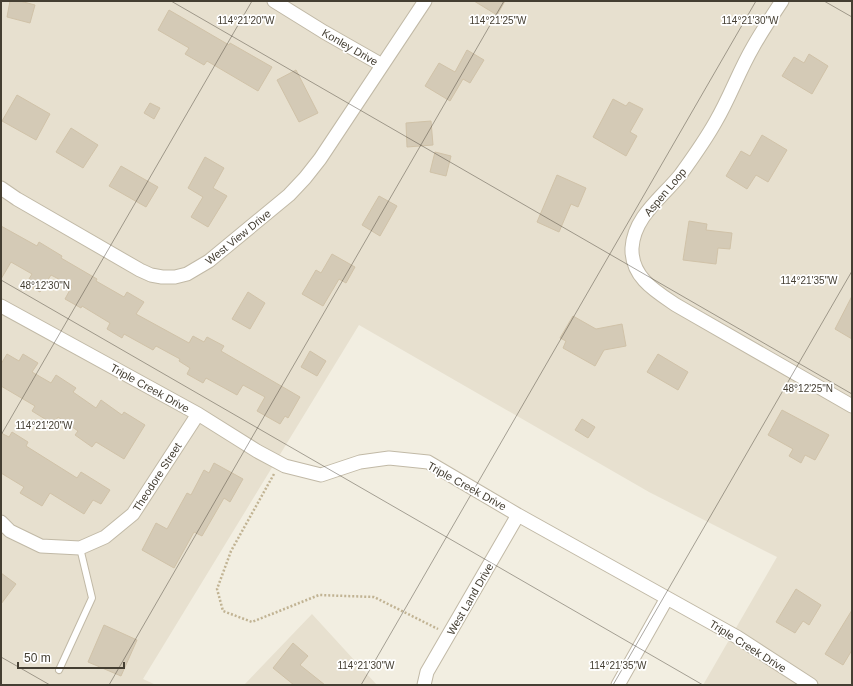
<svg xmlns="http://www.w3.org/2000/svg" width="853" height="686" font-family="Helvetica,sans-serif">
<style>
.residential{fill:#e7e0cf}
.building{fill:#d4cab6;stroke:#d0c2a8}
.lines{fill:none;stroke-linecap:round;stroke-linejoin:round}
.lane-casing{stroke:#c1b9a6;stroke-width:8}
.street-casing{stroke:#c1b9a6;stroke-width:15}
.path{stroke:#c1b393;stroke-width:2.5;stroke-dasharray:2 2;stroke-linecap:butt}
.lane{stroke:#fff;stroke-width:6}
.street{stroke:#fff;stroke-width:13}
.ticks{fill:none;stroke:#443e32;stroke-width:1;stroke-opacity:0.45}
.labels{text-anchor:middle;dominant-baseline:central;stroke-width:3.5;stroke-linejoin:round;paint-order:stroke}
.street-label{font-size:11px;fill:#443e32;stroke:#fff}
.ticks-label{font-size:10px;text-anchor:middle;fill:#443e32;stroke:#fff;stroke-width:3.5;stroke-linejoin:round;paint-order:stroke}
</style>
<rect width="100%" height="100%" fill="#f2eee1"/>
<path class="residential" d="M1 1H852V685H703L777 557 649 492 359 325 143 679 156 685H1Z
M312 614 377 685H244Z"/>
<path class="building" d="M10 1H20L35 5 30 23 7 17Z
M474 1H505L497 15Z
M169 10 229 45 230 43 272 67 258 91 207 61 204 65 185 54 189 48 158 30Z
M467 50 484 60 470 83 463 79 450 101 425 86 439 63 455 72Z
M809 54 828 66 812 94 782 76 794 57 804 63Z
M296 70 318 113 299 122 277 80Z
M17 95 50 114 36 140 2 121Z
M613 99 626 106 629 102 643 109 630 132 637 136 626 156 593 137Z
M150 103 160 108 154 119 144 113Z
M431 121 433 145 407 147 406 123Z
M71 128 98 145 83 168 56 152Z
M762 135 787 150 768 182 756 175 747 189 726 176 741 151 750 156Z
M435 152 451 156 446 176 430 172Z
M205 157 224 168 213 188 227 196 208 227 191 217 203 197 188 188Z
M121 166 158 187 146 207 109 186Z
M557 175 586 188 578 207 571 204 559 232 537 222Z
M379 196 397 206 380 236 362 225Z
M689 221 707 224 706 230 732 233 730 249 718 248 716 264 683 260Z
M1 226 37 246 39 242 62 256 61 258 97 279 96 281 124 297 127 292 144 302 136 314 189 343 193 336 204 342 207 337 224 346 221 351 300 397 288 418 285 416 280 424 257 411 265 397 243 385 237 395 206 378 203 383 187 374 190 368 179 361 180 359 156 346 153 350 124 334 122 338 107 329 110 323 82 306 81 308 65 299 72 286 51 275 40 292 26 284 32 274 11 262 1 279Z
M332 254 355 267 346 283 339 279 323 306 302 294 316 270 321 273Z
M248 292 265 303 250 329 232 319Z
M852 296V339L835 329Z
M573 316 596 329 622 324 626 346 604 350 595 366 563 348 566 341 560 338Z
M310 351 326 361 317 376 301 367Z
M7 354 19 361 23 354 38 363 32 372 51 383 56 375 76 388 73 392 96 408 101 400 122 415 124 412 145 425 124 459 96 442 92 447 75 435 78 431 58 417 53 424 32 411 35 406 1 386V364Z
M658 354 688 372 678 390 647 372Z
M782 410 829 435 815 460 805 455 801 463 789 456 793 449 768 435Z
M582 419 595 427 588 438 575 430Z
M12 432 28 442 26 446 77 478 81 472 110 490 101 504 93 500 84 514 50 493 42 506 20 493 24 487 1 473V433L9 437Z
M214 463 243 479 230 502 224 498 202 536 194 532 174 568 142 550 156 523 167 529 187 493 191 495 204 470 209 473Z
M1 573 16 584 1 604Z
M796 589 821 605 809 625 803 621 795 633 776 622Z
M852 610V650L843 665 825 654Z
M104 625 137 640 121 676 88 662Z
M293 643 308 656 300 665 325 685H294L273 668Z"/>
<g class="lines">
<g class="lane-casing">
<path id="lane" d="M59 670 92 598 80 548"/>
</g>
<g class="street-casing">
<path id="street" d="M274 1 324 32 382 65
M782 1C772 16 762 31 753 47 739 71 730 97 716 121 706 139 694 156 681 174 663 197 634 216 632 248 631 277 655 291 676 305L852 406
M1 188 17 199 140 270 151 275 162 277H175L187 274 209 261 289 195 305 178 320 159 425 1
M1 306 198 414 257 451 285 466 321 475 360 462 389 458 428 462 518 515 737 637 811 685
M1 522 10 531 41 546 80 548 105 537 133 514 198 414
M424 685 427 672 518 515
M618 685 667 598"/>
</g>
<path class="path" d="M274 474 231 551 217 589 223 611 252 622 319 595 374 597 438 629"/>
<use href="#lane" class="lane"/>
<use href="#street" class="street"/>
</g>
<path class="ticks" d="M171 1 852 394M824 1 852 17M1 280 703 685M1 435 252 1M1 657 50 685M109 685 504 1M361 685 756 1M613 685 852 271"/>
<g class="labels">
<g class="street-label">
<text transform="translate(350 47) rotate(30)">Konley Drive</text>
<text transform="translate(665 192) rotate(-50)">Aspen Loop</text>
<text transform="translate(238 237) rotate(-39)">West View Drive</text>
<text transform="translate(150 388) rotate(29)">Triple Creek Drive</text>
<text transform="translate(157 477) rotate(-57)">Theodore Street</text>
<text transform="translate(467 486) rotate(29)">Triple Creek Drive</text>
<text transform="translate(470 599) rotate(-60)">West Land Drive</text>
<text transform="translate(748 646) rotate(32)">Triple Creek Drive</text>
</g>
</g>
<g class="ticks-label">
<text x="246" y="24">114°21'20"W</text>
<text x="498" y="24">114°21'25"W</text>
<text x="750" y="24">114°21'30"W</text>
<text x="809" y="284">114°21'35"W</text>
<text x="45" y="289">48°12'30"N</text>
<text x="808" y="392">48°12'25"N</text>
<text x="44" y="429">114°21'20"W</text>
<text x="366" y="669">114°21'30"W</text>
<text x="618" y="669">114°21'35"W</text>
</g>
<rect width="853" height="686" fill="none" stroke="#443e32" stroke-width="4"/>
<path d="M18 662v6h106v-6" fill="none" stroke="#443e32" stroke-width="2"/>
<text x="24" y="662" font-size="12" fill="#443e32" stroke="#ffffff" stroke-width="3" paint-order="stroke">50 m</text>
</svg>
